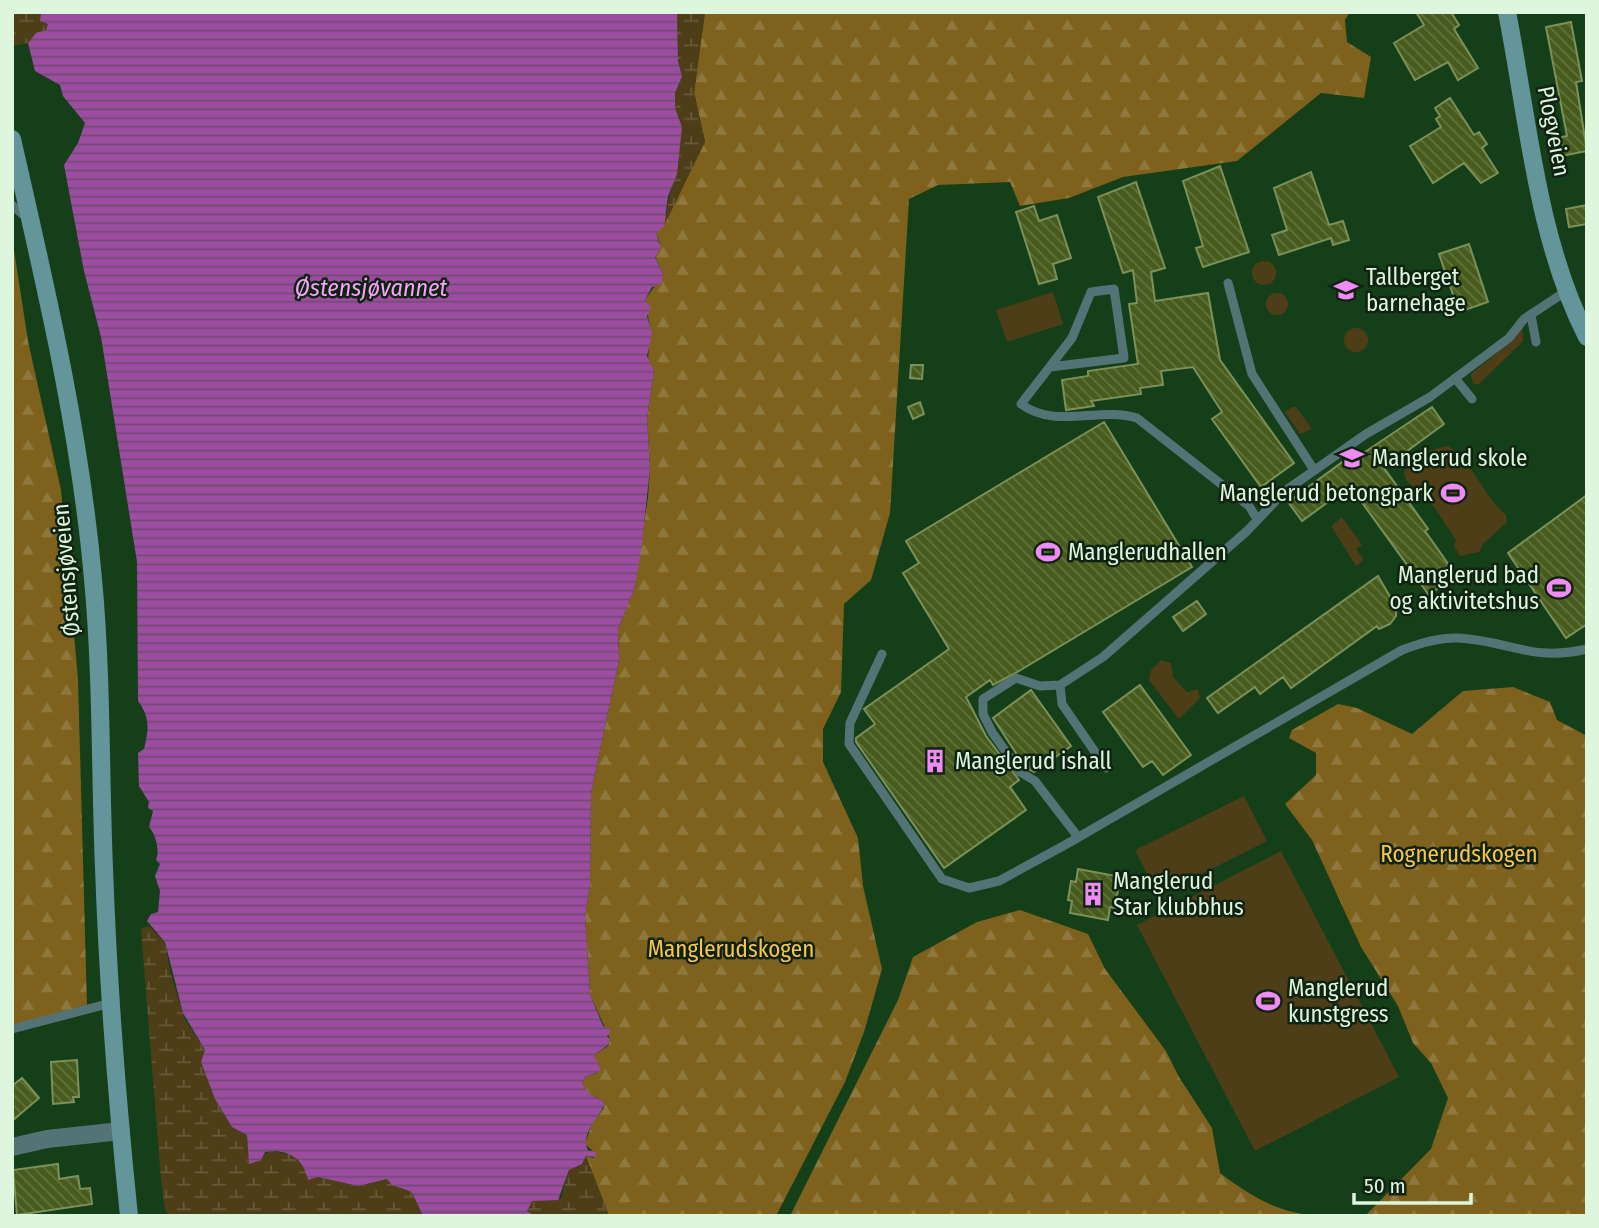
<svg xmlns="http://www.w3.org/2000/svg" width="1599" height="1228" font-family="'Fira Sans Condensed',sans-serif">
<style>
.grass{fill:url(#grass-tufts)}
.forest{fill:url(#forest-firs)}
.wetland{fill:url(#wetland-marsh)}
.green{fill:#4e3e18}
.water{fill:url(#water-rules)}
.building{fill:url(#building-back-hatch);stroke:#7c905a;stroke-width:2}
.lines{fill:none;stroke-linecap:round;stroke-linejoin:round}
.lane{stroke:#547377;stroke-width:9}
.street{stroke:#547377;stroke-width:18}
.secondary{stroke:#63959b;stroke-width:18}
.labels{text-anchor:middle;dominant-baseline:central;stroke-width:5;stroke-linejoin:round;paint-order:stroke}
.street-label{font-size:23px;fill:#def5de;stroke:#102211}
.poi-label{font-size:23px;fill:#def5de;stroke:#102211;text-anchor:start}
.park-label{font-size:23px;fill:#f9c64d;stroke:#102211}
.water-label{font-size:24px;font-style:italic;fill:#f5a3f9;stroke:#102211}
</style>
<defs>
<pattern id="grass-tufts" width="24" height="20" patternUnits="userSpaceOnUse" patternTransform="scale(1.75)"><rect width="24" height="20" fill="#4e3e18"/><path d="M3 7l-1-3M5 7V3M7 7l1-3M15 17l-1-3M17 17v-4M19 17l1-3" fill="none" stroke="#675a39"/></pattern>
<pattern id="forest-firs" width="22" height="20" patternUnits="userSpaceOnUse" patternTransform="scale(1.75)"><rect width="22" height="20" fill="#7d611c"/><path d="M5 1l3.5 6h-7zM16 11l3.5 6h-7z" fill="#8f783d"/></pattern>
<pattern id="wetland-marsh" width="20" height="14" patternUnits="userSpaceOnUse" patternTransform="scale(1.75)"><rect width="20" height="14" fill="#4e3e18"/><path d="M1 5h8M5 5V1M11 12h8M15 12V8" fill="none" stroke="#675a39"/></pattern>
<pattern id="water-rules" width="6" height="5" patternUnits="userSpaceOnUse" patternTransform="scale(1.75)"><rect width="6" height="5" fill="#9d4da1"/><path d="M0 2.5h6" fill="none" stroke="#704c72"/></pattern>
<pattern id="building-back-hatch" width="6" height="6" patternUnits="userSpaceOnUse" patternTransform="scale(1.75)"><rect width="6" height="6" fill="#475b1d"/><path d="M-1 5l2 2M0 0l6 6M5-1l2 2" fill="none" stroke="#61733d"/></pattern>
</defs>
<rect width="100%" height="100%" fill="#153f19"/>
<path class="grass" d="M1522 326 1523 341 1479 384H1473L1471 374 1512 341Z
M1344 340a12 12 0 1 1 24 0a12 12 0 1 1-24 0Z"/>
<path class="forest" d="M705 12H1350L1345 20 1347 42 1371 57 1364 98 1321 93 1237 161 1123 177 1069 198 1020 206 1010 182 938 185 909 199 890 513 871 580 844 604 841 692 823 729V762L858 838 863 886 882 969 864 1032 845 1082 776 1216H609L586 1156 594 1158 596 1154 585 1144 592 1123 604 1108 603 1101 589 1094 582 1083 585 1077 597 1073 594 1055 608 1046 610 1039 590 994 585 917 590 884 591 793 619 660 618 629 634 590 648 497 650 468 647 418 654 371 648 362 650 327 645 300 663 274 655 256 660 243 656 233 705 142 694 92Z
M12 237 28 341 61 490 78 679 87 1007 12 1029Z
M1513 687 1550 702 1557 720 1587 736V1216H1365L1431 1149 1448 1098 1431 1063 1413 1043 1398 1006 1361 947 1312 840 1285 804 1316 775V753L1289 738 1292 730 1338 704 1357 708 1412 734 1463 691Z
M1020 910 1088 934 1105 969 1166 1051 1179 1077 1212 1128 1220 1173C1252 1197 1278 1213 1319 1216H790L898 1000 913 957 977 922Z"/>
<path class="wetland" d="M12 12H41L40 21 48 24 46 30 36 33 28 43 12 46Z
M677 12H705L694 92 705 142 664 226 682 127 675 109V93L682 76 678 61Z
M149 926 165 942 170 971 185 1020 205 1050 201 1062 215 1099 232 1127 247 1135 249 1164 270 1151 295 1155 306 1169 308 1180 318 1177 358 1186 387 1179 412 1191 423 1216H169L165 1210 161 1179 141 929Z
M586 1156 609 1216 530 1214 527 1211 532 1200 561 1198 569 1170 582 1164Z"/>
<path class="green" d="M1252 273a12 12 0 1 1 24 0a12 12 0 1 1-24 0Z
M1053 292 1063 324 1007 342 996 310Z
M1266 304a11 11 0 1 1 22 0a11 11 0 1 1-22 0Z
M1292 407H1296L1312 429 1300 434 1285 412Z
M1448 446C1473 462 1483 496 1506 515L1507 522 1483 544 1479 552 1460 556 1454 546 1456 540 1434 507 1406 480 1404 472 1421 453Z
M1342 517 1362 545 1356 549 1364 560 1356 566 1331 526Z
M1161 660 1171 663 1173 677 1187 692 1198 689 1200 698 1179 719 1149 680 1151 670Z
M1244 796 1267 841 1158 896 1135 850Z
M1281 851 1399 1077 1255 1151 1137 925Z"/>
<path class="water" d="M41 12H677L678 61 682 76 675 93V108L682 127 677 174 668 196 664 226 656 233 661 248 655 257 663 274 662 283 652 287 645 300 651 308 647 316 652 334 647 356 654 371 647 418 650 468 641 552 634 590 618 629 619 660 591 793 590 884 585 917 590 994 603 1026 611 1031 607 1036 610 1039 608 1045 594 1055 601 1071 585 1077 582 1083 589 1094 603 1101 604 1106C597 1119 580 1135 588 1150L596 1152V1157L586 1156 582 1164 569 1170 558 1200 532 1201 527 1211 535 1216H423L412 1192 392 1185 387 1179 358 1186 318 1177 308 1180C304 1158 287 1148 265 1152L261 1160 249 1164 247 1135 232 1127 215 1099 201 1062 205 1050 183 1013 165 942 147 921 151 914 158 912 160 891 155 876 160 864 156 860C160 851 156 835 149 827L153 811 148 808 149 802 139 786 138 753 144 749C149 729 150 717 138 701L137 562 101 337 84 271 64 165 78 143 85 123 63 96 60 85 35 71 28 43 36 33 46 30 48 24 40 21Z"/>
<path class="building" d="M1416 12H1451L1459 25 1454 29 1478 68 1458 80 1448 62 1415 80 1394 43 1424 25Z
M1571 22 1582 81 1576 82 1587 151 1556 157 1552 139 1567 136 1546 27Z
M1450 98 1474 135 1479 132 1487 144 1482 148 1498 173 1481 183 1464 163 1433 183 1410 146 1441 127 1436 119 1440 116 1435 108Z
M1220 166 1249 252 1203 267 1196 248 1203 246 1183 181Z
M1311 172 1329 225 1343 221 1349 240 1333 245 1331 238 1279 255 1272 235 1287 230 1274 188Z
M1136 182 1165 268 1151 272 1155 301 1208 293 1220 360 1294 463 1261 487 1212 419 1222 412 1193 367 1161 371 1163 385 1140 388 1141 394 1091 401 1094 406 1066 410 1062 380 1088 376V371L1138 364 1129 304 1137 303 1133 270 1123 273 1098 197Z
M1587 205V224L1569 227 1566 209Z
M1034 206 1039 221 1057 215 1071 258 1053 264 1057 279 1039 284 1016 212Z
M1469 244 1488 302 1459 312 1439 254Z
M911 365H923L922 379 910 378Z
M920 402 924 414 913 419 908 407Z
M1432 407 1444 424 1384 468 1428 529 1425 531 1456 575 1429 595 1350 486 1302 521 1288 502 1356 452 1359 456Z
M1104 422 1192 567 1019 671 993 685 990 680 966 697 986 736 1019 780 1010 787 1026 810 944 868 856 742V738L875 724 864 709 949 649 903 573 919 563 906 541Z
M1587 495V624L1566 638 1508 553Z
M1378 576 1396 607V616L1390 624 1379 629 1377 626 1291 688 1283 677 1260 694 1255 687 1218 713 1207 698Z
M1197 601 1206 614 1183 631 1173 617Z
M1140 685 1191 755 1163 775 1152 761 1143 767 1103 712Z
M1031 690 1071 746 1034 772 1025 767 993 718Z
M1078 869 1116 876 1114 888 1118 889 1115 908 1110 907 1108 920 1070 913 1072 901 1068 900 1071 881 1076 882Z
M77 1060 79 1097H73L74 1102 53 1104 51 1062Z
M22 1078 39 1098 12 1121V1086Z
M58 1164 59 1179 78 1176 80 1189 90 1188 92 1204 17 1215 13 1170Z"/>
<g class="lines">
<path class="lane" d="M12 205 27 218
M1228 283 1252 374 1314 470
M1531 315 1536 342
M1050 367 1124 358 1114 289 1091 292 1072 338 1021 404C1056 430 1099 406 1137 418L1249 506 1257 519
M1455 378 1472 399
M882 654 850 723 849 744 942 879 969 888 999 881 1065 845 1402 650C1420 643 1439 637 1459 638 1510 641 1531 662 1587 649
M1060 685 1062 704 1106 768
M1078 837 1035 781 1020 772 992 732 983 714V699L1016 678 1040 686 1060 685 1103 657 1247 531 1285 491 1366 434 1430 397 1509 338 1524 319 1568 290
M12 1029 111 1003"/>
<path class="street" d="M12 1147 47 1139 121 1131"/>
<path class="secondary" d="M1507 12C1528 119 1537 239 1587 337
M12 139C45 284 80 430 93 579 102 675 100 771 104 868 108 984 117 1100 129 1216"/>
</g>
<defs>
<g id="school-bare" transform="scale(1.89)"><path d="M0-5L7-2L0 1L-7-2ZM-4 1L0 2.5L4 1V4Q0 6-4 4Z" fill="#f08bf5" stroke="#102211" stroke-width="2.5" paint-order="stroke"/></g>
<g id="stadium-bare" transform="scale(1.89)"><path d="M0-5a6.5 5 0 1 0 0 10a6.5 5 0 1 0 0-10ZM-3.5-1.8h7v3.6h-7Z" fill="#f08bf5" stroke="#102211" stroke-width="2.5" paint-order="stroke"/></g>
<g id="building-bare" transform="scale(1.89)"><path d="M-4-6H4V6H1V3H-1V6H-4ZM-2.5-4.3h1.7v1.8h-1.7ZM.8-4.3h1.7v1.8H.8ZM-2.5-1h1.7V.8h-1.7ZM.8-1h1.7V.8H.8Z" fill="#f08bf5" stroke="#102211" stroke-width="2.5" paint-order="stroke"/></g>
</defs>
<g fill-rule="evenodd">
<use href="#school-bare" x="1346" y="290"/>
<use href="#school-bare" x="1352" y="458"/>
<use href="#stadium-bare" x="1453" y="493"/>
<use href="#stadium-bare" x="1048" y="552"/>
<use href="#stadium-bare" x="1559" y="588"/>
<use href="#building-bare" x="935" y="761"/>
<use href="#building-bare" x="1093" y="894"/>
<use href="#stadium-bare" x="1268" y="1001"/>
</g>
<g class="labels">
<g class="street-label">
<text transform="translate(1554 131) rotate(79)">Plogveien</text>
<text transform="translate(66 570) rotate(-95)">Østensjøveien</text>
</g>
<g class="poi-label">
<text x="1366" y="277">Tallberget<tspan x="1366" dy="26">barnehage</tspan></text>
<text x="1372" y="458">Manglerud skole</text>
<text x="1433" y="493" text-anchor="end">Manglerud betongpark</text>
<text x="1068" y="552">Manglerudhallen</text>
<text x="1539" y="575" text-anchor="end">Manglerud bad<tspan x="1539" dy="26">og aktivitetshus</tspan></text>
<text x="955" y="761">Manglerud ishall</text>
<text x="1113" y="881">Manglerud<tspan x="1113" dy="26">Star klubbhus</tspan></text>
<text x="1288" y="988">Manglerud<tspan x="1288" dy="26">kunstgress</tspan></text>
</g>
<g class="park-label">
<text x="1459" y="854">Rognerudskogen</text>
<text x="731" y="949">Manglerudskogen</text>
</g>
<g class="water-label">
<text x="371" y="288">Østensjøvannet</text>
</g>
</g>
<rect width="1599" height="1228" fill="none" stroke="#def5de" stroke-width="28"/>
<path d="M1354 1193v10h117v-10" fill="none" stroke="#def5de" stroke-width="3.5"/>
<text x="1364" y="1193" font-size="21" fill="#def5de" stroke="#102211" stroke-width="5" paint-order="stroke">50 m</text>
</svg>
